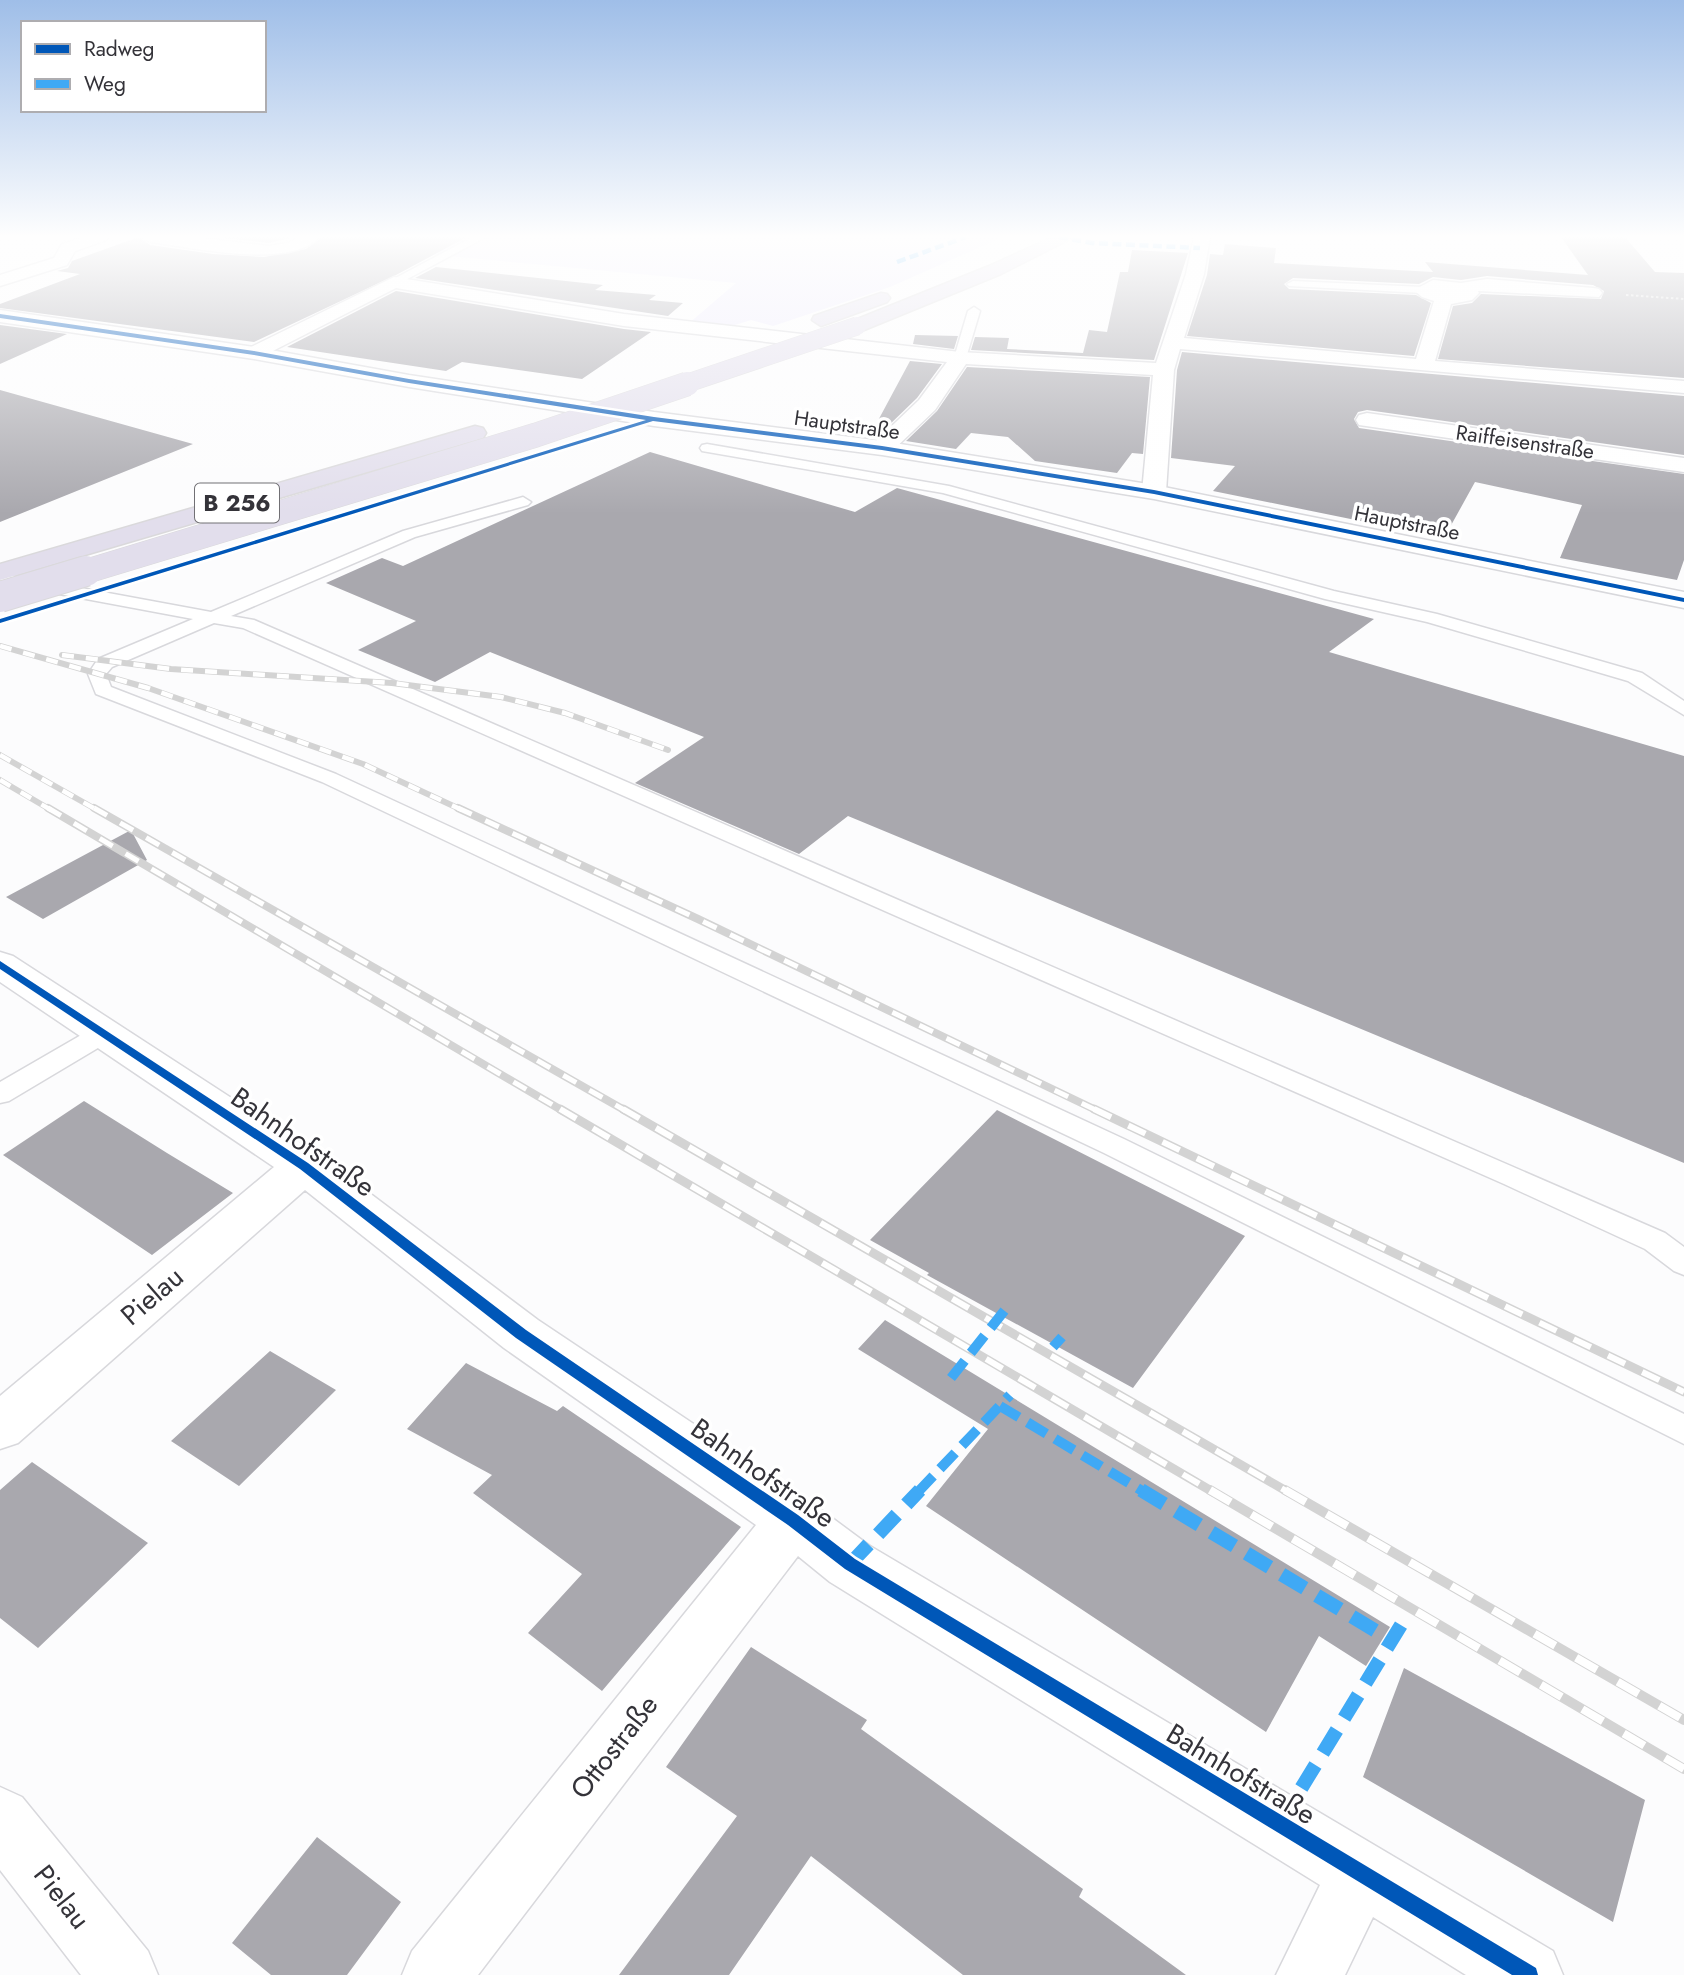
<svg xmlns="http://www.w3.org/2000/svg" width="1684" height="1975" font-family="Jost,sans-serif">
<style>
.green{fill:#eeebfc}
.building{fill:#a9a8ae}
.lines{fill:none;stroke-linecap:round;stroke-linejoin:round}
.lane-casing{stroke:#d8d8dc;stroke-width:3}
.street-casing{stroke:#d8d8dc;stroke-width:3}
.secondary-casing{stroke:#d8d8dc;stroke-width:3}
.highway-casing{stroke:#dad9db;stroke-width:3}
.path{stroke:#dbdbdb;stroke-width:2;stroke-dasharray:2.5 2.5;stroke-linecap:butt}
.lane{fill:#fff;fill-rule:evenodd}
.street{fill:#fff;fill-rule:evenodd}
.secondary{fill:#fff;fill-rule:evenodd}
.highway{fill:#e2deec;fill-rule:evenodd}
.rail-far3-casing{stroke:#d3d3d3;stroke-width:6}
.rail-far2-casing{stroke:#d3d3d3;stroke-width:8}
.rail-far1-casing{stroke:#d3d3d3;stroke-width:9}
.rail-casing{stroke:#d3d3d3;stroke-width:10}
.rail-far3{stroke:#fff;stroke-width:4.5;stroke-dasharray:12;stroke-linecap:butt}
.rail-far2{stroke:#fff;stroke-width:5;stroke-dasharray:15;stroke-linecap:butt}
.rail-far1{stroke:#fff;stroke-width:6;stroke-dasharray:19;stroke-linecap:butt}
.rail{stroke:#fff;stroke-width:8;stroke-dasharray:24;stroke-linecap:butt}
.highway-bridge-far2-casing{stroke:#dad9db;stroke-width:19;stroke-linecap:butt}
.highway-bridge-far1-casing{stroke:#dad9db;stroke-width:25;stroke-linecap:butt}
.highway-bridge-casing{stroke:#dad9db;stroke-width:32;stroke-linecap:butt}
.highway-bridge-far2{stroke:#e2deec;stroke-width:18}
.highway-bridge-far1{stroke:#e2deec;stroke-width:24}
.highway-bridge{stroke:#e2deec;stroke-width:30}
.quiet-far2{stroke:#3fa9f5;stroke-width:4.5;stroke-dasharray:9 4.5;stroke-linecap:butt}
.quiet-far1{stroke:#3fa9f5;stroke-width:10;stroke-dasharray:22 10;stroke-linecap:butt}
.quiet{stroke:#3fa9f5;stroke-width:14;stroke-dasharray:27 14;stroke-linecap:butt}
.cycleway-casing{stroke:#fff;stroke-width:5}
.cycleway{fill:#0057b8;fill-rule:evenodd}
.labels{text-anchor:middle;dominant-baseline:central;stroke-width:7;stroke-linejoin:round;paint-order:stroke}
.far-street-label{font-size:21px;fill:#343339;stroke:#fff}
.shield{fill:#fff;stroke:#717074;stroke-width:2}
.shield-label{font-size:23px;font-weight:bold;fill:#343339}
.near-street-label{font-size:28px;fill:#343339;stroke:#fff}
</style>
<rect width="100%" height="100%" fill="#fcfcfd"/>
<path class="green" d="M409 237H1003L890 287 773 326 751 320 706 334 681 330 736 283 384 250Z"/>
<path class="building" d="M139 237 150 245 213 254 264 257 306 249 322 237H467L396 275 254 342 0 308V304L80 274 57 271 68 268 72 261Z
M215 237H294L269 243Z
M1561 237H1625L1655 272 1684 273V378L1438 359 1453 306 1472 303 1481 294 1601 299 1604 291 1593 285 1487 276 1461 280 1433 277 1419 284 1293 278 1284 284 1289 289 1416 295 1431 303 1414 356 1187 336 1207 275 1210 254 1223 255 1225 244 1276 248 1274 263 1433 272 1425 262 1588 275Z
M1132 250 1188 253 1154 360 971 350 975 337 1009 338 1007 349 1083 353 1089 330 1107 332 1120 272H1128Z
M436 267 603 285 595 290 656 295 649 300 683 303 668 316 415 278Z
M396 291 624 329 651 332 582 379 462 362 446 371 287 347Z
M0 325 67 334 0 364Z
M915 335 958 336 954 349 913 344Z
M1182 352 1684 396V455L1367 410 1358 412 1354 419 1359 428 1684 474V560L1677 580 1560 558 1582 505 1475 482 1444 538 1213 491 1235 466 1171 458 1177 370Z
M910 361 942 364 917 398 885 429 874 428Z
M967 367 1150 377 1143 454 1132 453 1117 473 1035 461 1008 437 971 433 956 449 906 441 937 411Z
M0 390 193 444 0 522Z
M650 452 855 512 897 488 1374 619 1329 652 1684 756V1163L848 816 799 854 635 783 704 737 490 652 435 682 358 650 416 621 326 583 382 558 403 566Z
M131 830 147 860 43 919 6 897Z
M84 1101 167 1153 233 1193 152 1255 3 1155Z
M997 1110 1245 1236 1133 1388 927 1275 929 1273 870 1240Z
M885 1320 1390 1627 1366 1666 1319 1636 1266 1732 926 1506 988 1429 858 1349Z
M270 1351 336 1390 239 1486 171 1441Z
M466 1363 557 1411 563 1406 741 1527 602 1691 528 1633 582 1574 473 1493 492 1475 407 1429Z
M32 1462 148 1543 38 1648 0 1618V1490Z
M751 1647 867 1720 861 1729 1083 1889 1079 1897 1186 1975H963L811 1856 729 1975H619L737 1816 666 1767Z
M1404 1668 1645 1800 1613 1922 1363 1777Z
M317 1837 401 1902 347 1975H271L232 1943Z"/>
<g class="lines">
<g class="lane-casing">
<path id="lane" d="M473 237H486L398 284 388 282Z
M1293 281 1423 287 1429 290 1423 293 1289 286 1287 284Z
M974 307 980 311 966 358 960 362 956 361 954 358 968 311Z
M707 444 949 486 1334 591 1437 614 1642 673 1684 701V715L1628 681 1427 622 1325 599 943 493 702 451 700 448 702 445Z
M523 497 531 502 528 505 415 537 231 616 254 620 1665 1233 1684 1247V1275L1674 1271 1645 1249 1504 1184 243 628 214 623 112 667 106 674 111 687 336 774 1124 1139 1684 1414V1444L1104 1153 322 782 96 694 88 674 98 659 193 619 0 583V573L211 612 403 531Z
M104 1025 113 1027 117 1033 113 1039 9 1101 0 1103V1082L95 1027Z"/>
</g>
<g class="street-casing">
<path id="street" d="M84 237H108L106 240 75 251 67 265 0 286V275L54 258 62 244Z
M142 237H192L269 246 288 243 299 237H319C291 270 190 247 150 242Z
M1194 237H1210L1204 274 1184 338 1416 359 1434 301 1422 297 1414 290 1433 280 1461 283 1487 279 1593 288 1599 289 1602 293 1599 297 1478 291 1479 293 1472 300 1451 304 1435 361 1684 381V393L1180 349 1174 370 1166 492 1162 497H1146L1142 492 1153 375 966 364 935 410 890 453H874L871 448 874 443 919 400 947 362 624 326 396 288 261 357H247L244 353 247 349 394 277 624 314 960 352 1156 363 1186 274Z
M1367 413 1684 458V472L1359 425 1356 420 1359 415Z
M0 952 13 956 319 1155 538 1320 812 1503 870 1546 1553 1951 1563 1975H1466L1373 1917 1345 1975H1276L1320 1885 830 1582 798 1556 478 1975H402L412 1951 756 1525 504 1348 305 1190 18 1443 0 1449V1396L274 1167 0 982Z
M0 1787 22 1797 148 1951 158 1975H81L0 1870Z"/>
</g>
<g class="secondary-casing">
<path id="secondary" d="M0 310 254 347 409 375 654 412 882 441 1154 485 1684 592V608L1154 499 882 455 654 426 409 387 254 359 0 322Z"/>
</g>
<g class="highway-casing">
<path id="highway" d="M1053 237H1074L1001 274 864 330 857 332 848 326 850 322 989 266Z
M881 293 887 294 890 298 887 302 821 326 812 320 814 316Z
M475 426 483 428 486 433 483 438 0 580V564Z"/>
</g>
<path class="path" d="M1626 295 1684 299"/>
<use href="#lane" class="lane"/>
<use href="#street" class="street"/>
<use href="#secondary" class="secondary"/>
<use href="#highway" class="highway"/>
<g class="rail-far3-casing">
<path id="rail-far3" d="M0 646 148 688 363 764 462 810
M62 655 171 669 392 683 501 697 565 713 668 750
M0 755 97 810
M0 780 51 810"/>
</g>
<g class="rail-far2-casing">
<path id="rail-far2" d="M48 808 563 1111
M94 808 626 1111
M458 808 698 919 1098 1111"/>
</g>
<g class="rail-far1-casing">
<path id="rail-far1" d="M560 1109 1213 1492
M623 1109 1288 1492
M1094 1109 1684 1392"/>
</g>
<g class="rail-casing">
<path id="rail" d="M1210 1490 1684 1769
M1285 1490 1684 1720"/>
</g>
<use href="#rail-far3" class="rail-far3"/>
<use href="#rail-far2" class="rail-far2"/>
<use href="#rail-far1" class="rail-far1"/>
<use href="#rail" class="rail"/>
<g class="highway-bridge-far2-casing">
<path id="highway-bridge-far2" d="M682 385 857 326"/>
</g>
<g class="highway-bridge-far1-casing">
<path id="highway-bridge-far1" d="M81 573 536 435 687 384"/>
</g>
<g class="highway-bridge-casing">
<path id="highway-bridge" d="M0 597 86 571"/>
</g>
<use href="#highway-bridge-far2" class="highway-bridge-far2"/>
<use href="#highway-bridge-far1" class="highway-bridge-far1"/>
<use href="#highway-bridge" class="highway-bridge"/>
<path class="quiet-far2" d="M1059 237 1092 243 1200 248
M897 262 966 237"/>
<path class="quiet-far1" d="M1053 1347 1062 1337
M951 1378 1008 1306
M1000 1406 1144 1492
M918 1492 1010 1395"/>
<path class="quiet" d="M1141 1490 1391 1640
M850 1564 920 1490
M1280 1823 1401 1625"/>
<g class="cycleway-casing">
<path id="cycleway" d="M0 314 254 351 409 379 654 417 882 446 1154 490 1684 598V602L1154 494 882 450 653 421 0 623V619L646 420 409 383 254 355 0 318Z
M0 961 308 1163 526 1330 798 1515 855 1559 1536 1968 1538 1975H1512L845 1569 788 1525 516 1338 300 1169 0 969Z"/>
</g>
<use href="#cycleway" class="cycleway"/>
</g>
<linearGradient id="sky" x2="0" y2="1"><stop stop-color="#9fbee8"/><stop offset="0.46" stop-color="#fefefe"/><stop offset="1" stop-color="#fefefe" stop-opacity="0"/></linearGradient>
<rect width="1684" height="514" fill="url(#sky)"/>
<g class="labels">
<g class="far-street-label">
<text transform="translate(847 425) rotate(8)">Hauptstraße</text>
<text transform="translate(1525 442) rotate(8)">Raiffeisenstraße</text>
<text transform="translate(1407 523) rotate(11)">Hauptstraße</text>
</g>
<rect class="shield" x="195" y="483.5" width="84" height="39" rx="5"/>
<g class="shield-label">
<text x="237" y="503">B 256</text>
</g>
<g class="near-street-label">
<text transform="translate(303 1142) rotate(35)">Bahnhofstraße</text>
<text transform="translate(152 1296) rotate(-41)">Pielau</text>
<text transform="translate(763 1473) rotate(35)">Bahnhofstraße</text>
<text transform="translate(614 1747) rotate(-52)">Ottostraße</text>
<text transform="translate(1241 1774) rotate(31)">Bahnhofstraße</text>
<text transform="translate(62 1897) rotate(52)">Pielau</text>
</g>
</g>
<rect x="21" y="21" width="245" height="91" fill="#ffffff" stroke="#aeadb0" stroke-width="2"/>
<rect x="35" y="44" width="35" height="10" fill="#0057b8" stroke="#aeadb0" stroke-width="2"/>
<text x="84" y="56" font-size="21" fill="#343339">Radweg</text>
<rect x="35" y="79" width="35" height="10" fill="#3fa9f5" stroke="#aeadb0" stroke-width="2"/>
<text x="84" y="91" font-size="21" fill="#343339">Weg</text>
</svg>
